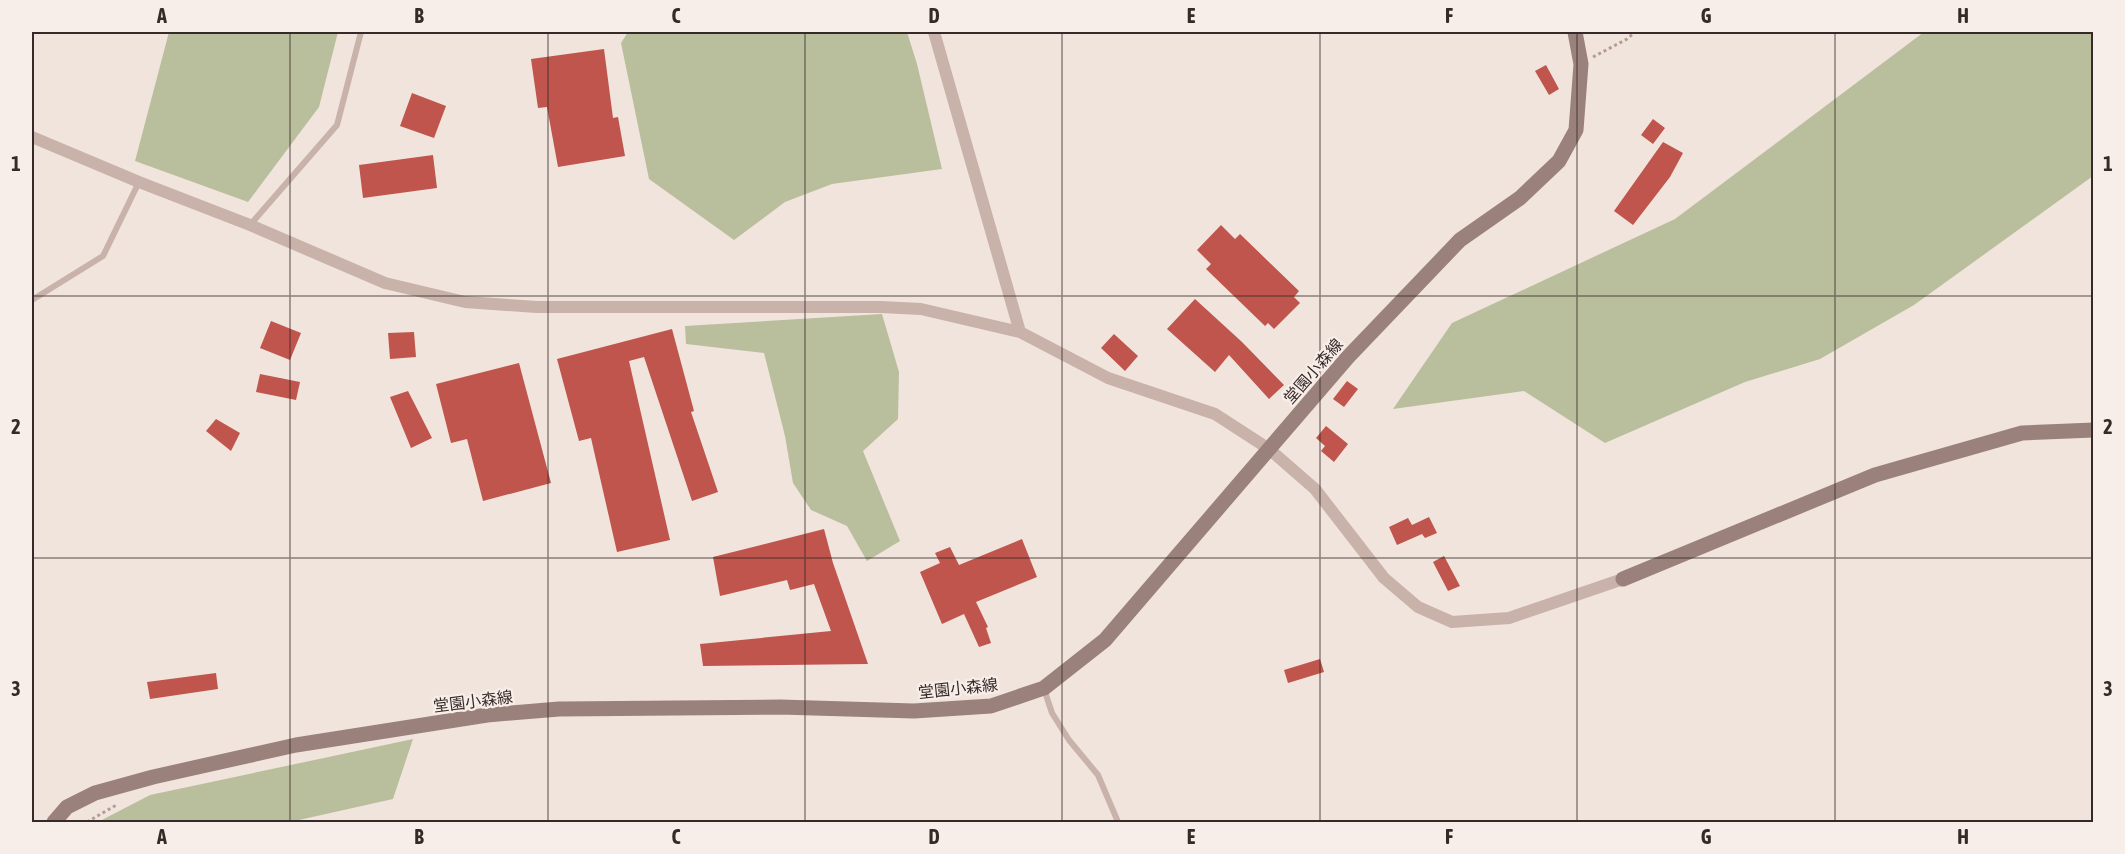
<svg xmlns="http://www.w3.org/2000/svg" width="2125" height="854" font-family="'Asap Condensed','Noto Sans JP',sans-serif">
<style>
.green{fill:#b9bf9d}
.building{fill:#bf554c}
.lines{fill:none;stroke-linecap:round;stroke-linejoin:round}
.path{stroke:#b49c93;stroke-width:3;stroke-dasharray:3 3;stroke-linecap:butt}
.lane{stroke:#c8b2a9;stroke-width:6}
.street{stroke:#c8b2a9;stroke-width:12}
.secondary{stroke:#9b817b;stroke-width:15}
.grid{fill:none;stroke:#362a28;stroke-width:1.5;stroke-opacity:0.55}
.labels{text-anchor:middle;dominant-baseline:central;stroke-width:4.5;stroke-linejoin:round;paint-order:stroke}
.street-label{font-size:16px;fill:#362a28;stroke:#f8eee9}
.neatline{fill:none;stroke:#362a28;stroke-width:2}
.grid-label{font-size:20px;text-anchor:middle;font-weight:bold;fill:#362a28}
</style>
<rect width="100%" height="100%" fill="#f1e4dc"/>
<path class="green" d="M169 32H338L319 107 248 202 135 161Z
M628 32H907L917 64 942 169 832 184 785 202 734 240 649 179 621 43Z
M1924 32H2093V176L1914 305 1820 359 1745 382 1605 443 1524 391 1393 409 1452 323 1675 219Z
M882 314 899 372 898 419 863 451 900 541 867 561 847 526 811 510 793 483 785 436 764 353 686 344 685 326Z
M413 739 393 799 290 822H98L150 795Z"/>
<path class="building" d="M604 49 613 118 618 117 625 156 558 167 547 107 538 108 531 59Z
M1546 65 1559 89 1549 95 1535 71Z
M412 93 446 106 434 138 400 126Z
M1653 119 1665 128 1653 144 1641 135Z
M1663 142 1683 153 1670 177 1633 225 1614 211Z
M433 155 437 188 363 198 359 165Z
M1221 225 1235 239 1240 234 1299 291 1294 297 1300 303 1274 329 1268 323 1265 326 1206 269 1211 264 1197 250Z
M1195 299 1242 342 1284 385 1269 399 1229 355 1215 372 1167 329Z
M271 321 301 333 290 360 260 348Z
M672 329 694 411 691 412 718 492 692 501 644 357 629 361 670 540 617 552 591 438 579 441 557 359Z
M414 332 416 357 390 359 388 333Z
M1114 334 1138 356 1125 371 1101 348Z
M519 363 551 483 483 501 467 439 451 443 436 384Z
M260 374 300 382 296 400 256 392Z
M1347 381 1358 389 1344 407 1333 399Z
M408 391 432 438 411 448 390 397Z
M216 419 240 433 231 451 206 431Z
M1326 426 1348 444 1334 462 1321 451 1325 446 1316 438Z
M1429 517 1437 533 1425 538 1422 534 1397 545 1389 527 1408 518 1412 525Z
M824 529 833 563 868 664 703 666 700 644 831 631 814 584 790 590 787 580 720 596 713 557Z
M1022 539 1037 577 976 602 988 627 986 628 991 643 979 647 964 614 942 624 920 572 940 563 935 553 950 547 959 565Z
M1444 556 1460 586 1448 591 1433 562Z
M1320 659 1324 672 1288 683 1284 670Z
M216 673 218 689 150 699 147 682Z"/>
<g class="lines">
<path class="path" d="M1593 57 1627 39 1635 32
M87 822 118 804"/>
<path class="lane" d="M250 225 337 125 361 32
M32 300 103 256 139 182
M1044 689 1052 713 1069 740 1098 775 1118 822"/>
<path class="street" d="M934 32 1020 332
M32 137 139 182 250 225 385 283 465 302 537 307H881L921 309 1020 332 1108 378 1215 414 1269 449 1315 489 1384 578 1418 607 1452 622 1509 618 1623 579"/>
<path class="secondary" d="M1623 579 1875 475 2022 433 2094 430
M54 822 67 807 95 793 153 777 296 745 487 715 559 709 780 707 914 711 991 706 1044 688 1105 640 1348 357 1460 240 1520 198 1559 161 1576 130 1581 64 1575 32"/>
</g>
<path class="grid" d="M290 32V822M548 32V822M805 32V822M1062 32V822M1320 32V822M1577 32V822M1835 32V822M32 296H2094M32 558H2094"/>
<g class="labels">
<g class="street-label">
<text transform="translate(1313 371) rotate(-49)">堂園小森線</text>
<text transform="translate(958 688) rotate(-6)">堂園小森線</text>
<text transform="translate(473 701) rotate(-7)">堂園小森線</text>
</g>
</g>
<rect width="2125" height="854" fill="none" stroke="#f8eee9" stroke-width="66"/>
<rect x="33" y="33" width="2059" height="788" class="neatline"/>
<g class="grid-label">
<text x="162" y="23">A</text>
<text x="419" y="23">B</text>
<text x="676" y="23">C</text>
<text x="934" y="23">D</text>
<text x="1191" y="23">E</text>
<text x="1449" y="23">F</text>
<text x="1706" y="23">G</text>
<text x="1963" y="23">H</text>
<text x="16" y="171">1</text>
<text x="2108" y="171">1</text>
<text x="16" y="434">2</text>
<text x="2108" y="434">2</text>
<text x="16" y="696">3</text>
<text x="2108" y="696">3</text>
<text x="162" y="844">A</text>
<text x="419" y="844">B</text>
<text x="676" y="844">C</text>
<text x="934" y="844">D</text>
<text x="1191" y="844">E</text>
<text x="1449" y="844">F</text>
<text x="1706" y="844">G</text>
<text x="1963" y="844">H</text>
</g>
</svg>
